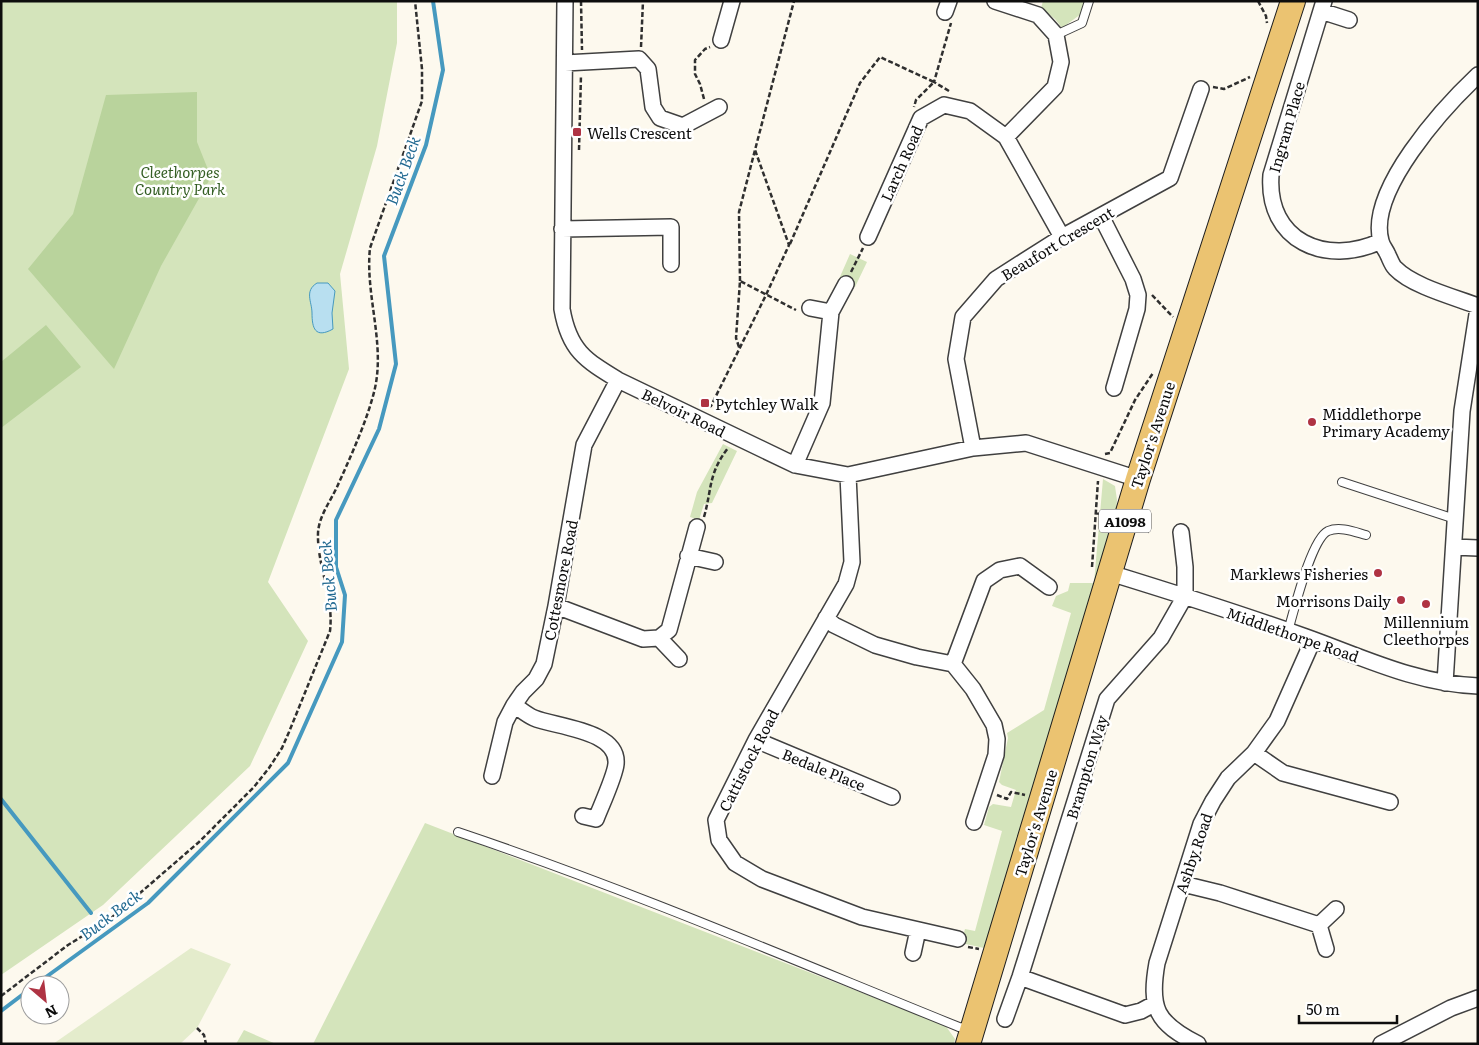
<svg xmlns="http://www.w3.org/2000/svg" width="1479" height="1045" font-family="Literata,serif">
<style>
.green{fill:#d4e4bb}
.forest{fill:#b9d39c}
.pitch{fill:#e4eccc}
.water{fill:#b8dff0;stroke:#4699bf}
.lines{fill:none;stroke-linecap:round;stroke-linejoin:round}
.stream{stroke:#4699bf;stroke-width:4}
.service-casing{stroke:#404040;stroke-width:10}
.minor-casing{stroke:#404040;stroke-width:18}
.primary-casing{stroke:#1e1e1e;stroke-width:26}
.path{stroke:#2f2f2f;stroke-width:2.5;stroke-dasharray:5 2.5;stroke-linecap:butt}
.service{stroke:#fff;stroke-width:8}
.minor{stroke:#fff;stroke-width:15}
.primary{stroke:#ebc371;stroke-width:24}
.poi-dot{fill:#af3343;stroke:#fff;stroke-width:2}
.labels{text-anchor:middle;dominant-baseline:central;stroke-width:5;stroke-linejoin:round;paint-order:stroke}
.shield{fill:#fff;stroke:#565656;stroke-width:1}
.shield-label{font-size:14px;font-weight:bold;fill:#0d0d0d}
.street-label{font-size:15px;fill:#0d0d0d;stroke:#fff}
.poi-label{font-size:15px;fill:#0d0d0d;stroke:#fff;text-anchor:start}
.park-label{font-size:15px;font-style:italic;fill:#345e24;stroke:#fff}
.water-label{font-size:16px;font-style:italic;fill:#236a92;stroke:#fff}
</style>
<rect width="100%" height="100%" fill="#fdf9ee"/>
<path class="green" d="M1 1H397V43L377 146 340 274 349 369 268 582 308 641 250 766 103 905 1 975Z
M1043 1H1085L1081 14 1062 28 1055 19 1041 8Z
M850 254 867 262 855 287 839 279Z
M723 444 737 451 712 503 704 504 699 520 690 517 697 492Z
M1103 479 1115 486 1117 500 1115 534 984 948 961 943 965 929 975 931 1002 831 984 825 989 807 993 804 1011 807 1016 790 1002 785 999 782 1008 738 1007 733 1044 710 1071 613 1052 606 1056 596 1068 591 1070 583H1094Z
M425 823 945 1025 955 1039 954 1044H313Z
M244 1030 276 1044H236Z"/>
<path class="forest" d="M197 92V142L211 177 161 266 114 369 28 269 73 214 106 95Z
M46 325 81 367 1 428V362Z"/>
<path class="pitch" d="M191 948 231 964 197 1028 180 1044H53Z"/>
<path class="water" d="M317 283H328L335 291 332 313 333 329C315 339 312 328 312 313 312 302 304 291 317 283Z"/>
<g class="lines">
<path class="stream" d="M1 799 91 913
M35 985 148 903 288 763 342 642 345 595 336 567V520L379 429 396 364 384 256 426 145 443 70 433 1
M1 1011 30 989"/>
<g class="service-casing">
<path id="service" d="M1056 35 1082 23 1089 1
M1342 482 1455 519
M1288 631C1294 611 1311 539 1328 531 1340 526 1355 532 1366 535
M458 832C628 889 793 960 959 1027L970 1029"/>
</g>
<g class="minor-casing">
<path id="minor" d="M565 1 562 309C569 350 585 360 618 380L795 465 848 475 973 448 1026 443 1138 479
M995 1 1038 15 1056 35 1061 62 1055 87 1006 137
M1324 1 1271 175C1266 241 1326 267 1381 241
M1321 11 1349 20
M945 12 949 1
M721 40 732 1
M565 63 639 59 648 69 653 107 660 118 683 126 719 107
M1478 75C1444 107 1367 191 1381 241 1382 246 1386 250 1388 255 1390 259 1392 265 1395 268 1412 286 1454 297 1478 306
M1101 216 1133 279 1138 295 1137 309 1114 388
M562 229 671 227V264
M868 237 921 118 944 105 970 111 1006 137 1062 237
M810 308 831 312
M973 448 956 359 963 317 996 279 1062 237 1170 178 1201 89
M795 465 822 403 831 312 846 284
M848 475 852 562 846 584 756 740 716 820 719 840 735 863 762 879 862 917 958 939
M1454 547 1478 548
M688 556 715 562
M1110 573C1175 593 1241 614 1306 637 1362 657 1417 684 1478 686
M556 606 643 639 659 638 669 630 697 527
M826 618 834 625 875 645 917 657 953 664 973 689 994 725 997 739 996 755 974 822
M659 638 679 659
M953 664 984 581 1000 570 1020 566 1049 587
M1445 683 1462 411 1478 308
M514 705C520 709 527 715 534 718 555 727 619 730 616 764 615 776 601 806 596 819L583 816
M756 740 892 797
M1254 753 1283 773 1390 802
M492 776 505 722 514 705 523 692 536 679 544 664 556 606 584 445 618 380
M1183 884 1220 893 1319 925
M1326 949 1319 925 1336 909
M913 953 918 930
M1020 977 1125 1015 1141 1011 1154 1004
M1005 1019 1020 977 1107 699 1161 638 1185 596V567L1181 532
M1198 1044C1156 1023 1149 1008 1157 963L1201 824 1213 801 1228 778 1254 753 1277 721 1313 640
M1381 1044 1451 1008 1478 998"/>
</g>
<g class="primary-casing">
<path id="primary" d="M968 1044 1138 479 1293 1"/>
</g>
<path class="path" d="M581 1 582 50
M1258 1 1266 16 1267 23
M641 47 643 1
M1213 87 1224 89 1250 77
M949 91 934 82 951 23
M704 99 700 84 695 74V60L705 49 710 47
M579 150 581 75
M790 244 860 83 880 57 934 82 916 100 914 107
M851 272 863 248
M740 281 739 212 755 150
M1152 295 1173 317
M739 347 736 338 740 281 796 310
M708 407 711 406 766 295 789 245 755 150 794 1
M1105 454 1110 453 1135 400 1153 373
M1095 513 1109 515
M704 517C712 489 708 474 728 448
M1141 529 1149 532
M1092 567 1098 481
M997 795 1007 799 1011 792 1025 795
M968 947 979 949
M1 996 68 945 110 919 199 842 254 787 269 768 282 748 289 732 330 631C334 597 317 566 318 533 319 516 330 502 337 487 350 458 368 419 375 388 385 342 365 294 370 248L422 101V69L415 1
M197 1028 204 1035 206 1044"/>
<use href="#service" class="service"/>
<use href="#minor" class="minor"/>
<use href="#primary" class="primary"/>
</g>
<g class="poi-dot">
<rect x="572" y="127" width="10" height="10" rx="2.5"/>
<rect x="700" y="398" width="10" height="10" rx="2.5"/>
<circle cx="1312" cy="422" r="5"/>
<circle cx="1378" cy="573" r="5"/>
<circle cx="1401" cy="600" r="5"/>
<circle cx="1426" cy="604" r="5"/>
</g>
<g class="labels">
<rect class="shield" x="1099" y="509.5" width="52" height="23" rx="4"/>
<g class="shield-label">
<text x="1125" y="521">A1098</text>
</g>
<g class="street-label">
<text transform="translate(1286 127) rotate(-74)">Ingram Place</text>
<text transform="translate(901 163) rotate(-66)">Larch Road</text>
<text transform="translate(1057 243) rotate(-31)">Beaufort Crescent</text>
<text transform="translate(684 412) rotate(26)">Belvoir Road</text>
<text transform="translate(1152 435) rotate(-72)">Taylor's Avenue</text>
<text transform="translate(560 580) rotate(-79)">Cottesmore Road</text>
<text transform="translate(1293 634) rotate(19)">Middlethorpe Road</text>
<text transform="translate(748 760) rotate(-63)">Cattistock Road</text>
<text transform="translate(1086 767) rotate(-73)">Brampton Way</text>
<text transform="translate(824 769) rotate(22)">Bedale Place</text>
<text transform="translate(1035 823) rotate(-73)">Taylor's Avenue</text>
<text transform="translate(1193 853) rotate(-71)">Ashby Road</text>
</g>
<g class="poi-label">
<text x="587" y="132">Wells Crescent</text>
<text x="715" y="403">Pytchley Walk</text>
<text x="1322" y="413">Middlethorpe<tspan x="1322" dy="17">Primary Academy</tspan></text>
<text x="1368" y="573" text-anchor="end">Marklews Fisheries</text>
<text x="1391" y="600" text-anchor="end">Morrisons Daily</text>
<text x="1426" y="621" text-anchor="middle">Millennium<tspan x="1426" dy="17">Cleethorpes</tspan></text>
</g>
<g class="park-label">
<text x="180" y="171">Cleethorpes<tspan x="180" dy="17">Country Park</tspan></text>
</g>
<g class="water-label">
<text transform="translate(402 170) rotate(-70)">Buck Beck</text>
<text transform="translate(327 576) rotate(-95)">Buck Beck</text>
<text transform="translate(110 914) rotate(-37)">Buck Beck</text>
</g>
</g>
<rect width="1479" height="1045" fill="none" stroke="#0d0d0d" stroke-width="5"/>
<g transform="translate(45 1000) rotate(152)"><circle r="24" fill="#ffffff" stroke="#9e9e9e"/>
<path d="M0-4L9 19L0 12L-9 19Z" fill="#af3343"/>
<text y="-8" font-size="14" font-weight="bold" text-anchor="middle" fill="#0d0d0d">N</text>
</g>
<path d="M1299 1015v8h98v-8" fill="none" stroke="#0d0d0d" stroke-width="2.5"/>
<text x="1306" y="1015" font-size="15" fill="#0d0d0d" stroke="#ffffff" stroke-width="4" paint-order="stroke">50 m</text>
</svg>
